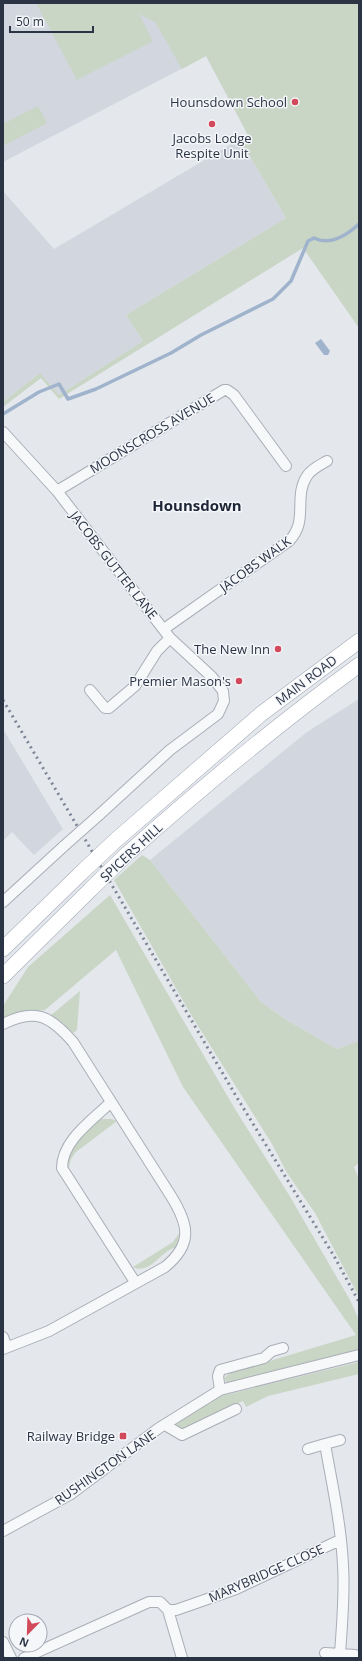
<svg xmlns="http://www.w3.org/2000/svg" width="362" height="1661" font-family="'Open Sans',sans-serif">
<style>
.built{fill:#d2d6de}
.green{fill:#c9d6c5}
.water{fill:#9fb4cc}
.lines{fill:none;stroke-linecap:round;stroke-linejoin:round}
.stream{stroke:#9fb4cc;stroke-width:3.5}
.street-casing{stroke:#a9aeb7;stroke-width:12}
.primary-casing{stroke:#a3abb8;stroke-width:16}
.street{stroke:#f7f8fa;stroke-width:10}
.primary{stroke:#fff;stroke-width:15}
.rail{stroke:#7d8696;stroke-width:3;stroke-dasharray:2 4;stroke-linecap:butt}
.street-bridge-casing{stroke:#a9aeb7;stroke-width:12;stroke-linecap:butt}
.primary-bridge-casing{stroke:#a3abb8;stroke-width:16;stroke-linecap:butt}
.street-bridge{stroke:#f7f8fa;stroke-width:10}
.primary-bridge{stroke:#fff;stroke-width:15}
.poi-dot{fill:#d1495b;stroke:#f4f6f9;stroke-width:1.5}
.labels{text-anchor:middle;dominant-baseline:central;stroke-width:3;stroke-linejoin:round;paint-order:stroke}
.poi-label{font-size:13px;fill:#2b3445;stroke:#f4f6f9;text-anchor:end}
.street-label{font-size:13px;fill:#2b3445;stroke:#f4f6f9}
.quarter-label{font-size:15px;font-weight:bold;fill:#1d2536;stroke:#f4f6f9}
</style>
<rect width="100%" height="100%" fill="#e4e7ec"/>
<path class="built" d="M3 3H359L290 214 206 56 3 162Z
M240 139 286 218 126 315 143 341 59 395 40 373 3 402V191L54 249Z
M359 699V1041L337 1049 288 1021 261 1002 150 860 307 732Z
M3 729 63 829 34 855 12 832 4 840 3 839Z"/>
<path class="green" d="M36 3H359V328L303 248 59 399 41 378 3 407V402L40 373 59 395 143 341 126 315 286 218 240 139 248 135 206 56 182 69 155 22 139 14 153 41 77 80Z
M38 106 47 123 3 146V124Z
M142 855 150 860 261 1002 288 1021 337 1049 359 1041V1163L354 1167 359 1179V1297L315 1213 287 1173 272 1144 193 1018 114 880Z
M110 895 235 1109 289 1195 350 1300 359 1320V1349L352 1353 234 1383H227L224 1378 230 1373 356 1335 183 1087 116 950 45 1010 9 1016 3 1018V1006L28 967Z
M80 991 77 1030 73 1033 62 1023 50 1016Z
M102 1119H111L117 1121 76 1152 71 1159 68 1171C67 1165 67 1156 70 1150 74 1141 94 1123 102 1119Z
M179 1233 178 1241 175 1248C163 1249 149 1276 133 1267L173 1242Z
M359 1362V1374L268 1396 246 1407 243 1401 182 1429 175 1426 174 1422 221 1396Z"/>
<path class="water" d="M321 339 330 351 328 355H324L315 343Z"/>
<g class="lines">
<path class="stream" d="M3 414 39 392 59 384 68 399 96 389 171 353 201 335 273 299 291 281 308 241 314 238C330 246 347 235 359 224"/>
<g class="street-casing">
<path id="street" d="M3 432 57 491 170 638 212 677 223 691 224 701 218 714 170 750 99 815
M57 491 224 390H227L234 395 286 466
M164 629 289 541C309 521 293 497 307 476 311 469 320 465 327 461
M90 690 105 708H109L135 686 157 651 170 638
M3 902 64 846
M3 1024C36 1007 51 1017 73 1042L171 1196C189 1225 193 1244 165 1267L49 1331 3 1349
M111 1102C93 1120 62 1140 62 1168L135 1282
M3 1337 7 1347
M220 1390 218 1376 220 1370 264 1358 272 1351 283 1348
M165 1425 182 1435 236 1409
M308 1449 325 1444
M3 1531 71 1494 159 1428 220 1390 359 1355
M168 1610H176L236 1589 340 1540
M3 1642 11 1658
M325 1653 340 1654C342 1624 345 1594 343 1565 341 1524 332 1484 325 1444L340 1440
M340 1654 355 1655
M24 1658 149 1602H160L168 1610 182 1658"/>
</g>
<g class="primary-casing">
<path id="primary" d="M116 840 261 714 359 641
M126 855C201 788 278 724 359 665
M3 949 81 873
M3 976 92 888"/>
</g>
<use href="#street" class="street"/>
<use href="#primary" class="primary"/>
<path class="rail" d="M3 700 236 1096 334 1256 359 1302"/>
<g class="street-bridge-casing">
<path id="street-bridge" d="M64 846 99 815"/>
</g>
<g class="primary-bridge-casing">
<path id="primary-bridge" d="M81 873 116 840
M92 888 126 855"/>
</g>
<use href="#street-bridge" class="street-bridge"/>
<use href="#primary-bridge" class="primary-bridge"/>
</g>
<g class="poi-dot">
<circle cx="295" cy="102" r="4"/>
<circle cx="212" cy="124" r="4"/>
<circle cx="278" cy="649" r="4"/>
<circle cx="239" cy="681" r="4"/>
<rect x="119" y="1432" width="8" height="8" rx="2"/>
</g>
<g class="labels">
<g class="poi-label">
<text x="287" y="102">Hounsdown School</text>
<text x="212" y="138" text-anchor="middle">Jacobs Lodge<tspan x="212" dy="15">Respite Unit</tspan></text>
<text x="270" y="649">The New Inn</text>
<text x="231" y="681">Premier Mason's</text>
<text x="115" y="1436">Railway Bridge</text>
</g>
<g class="street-label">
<text transform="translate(152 433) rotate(-31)">MOONSCROSS AVENUE</text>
<text transform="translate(255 564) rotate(-36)">JACOBS WALK</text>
<text transform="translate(114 565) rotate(52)">JACOBS GUTTER LANE</text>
<text transform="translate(306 680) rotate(-37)">MAIN ROAD</text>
<text transform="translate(131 852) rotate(-43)">SPICERS HILL</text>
<text transform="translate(105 1467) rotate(-35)">RUSHINGTON LANE</text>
<text transform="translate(266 1573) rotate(-24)">MARYBRIDGE CLOSE</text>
</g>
<g class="quarter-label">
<text x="197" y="505">Hounsdown</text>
</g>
</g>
<rect width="362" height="1661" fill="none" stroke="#2b3445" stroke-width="8"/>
<g transform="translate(28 1633) rotate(203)"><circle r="19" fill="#f4f6f9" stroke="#a4a8b1"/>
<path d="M0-3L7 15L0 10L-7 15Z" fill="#d1495b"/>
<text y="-6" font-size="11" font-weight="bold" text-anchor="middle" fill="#2b3445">N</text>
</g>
<path d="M10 26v6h83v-6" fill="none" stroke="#2b3445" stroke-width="2"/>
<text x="16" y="26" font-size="12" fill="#2b3445" stroke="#f4f6f9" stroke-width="3" paint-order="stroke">50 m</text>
</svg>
